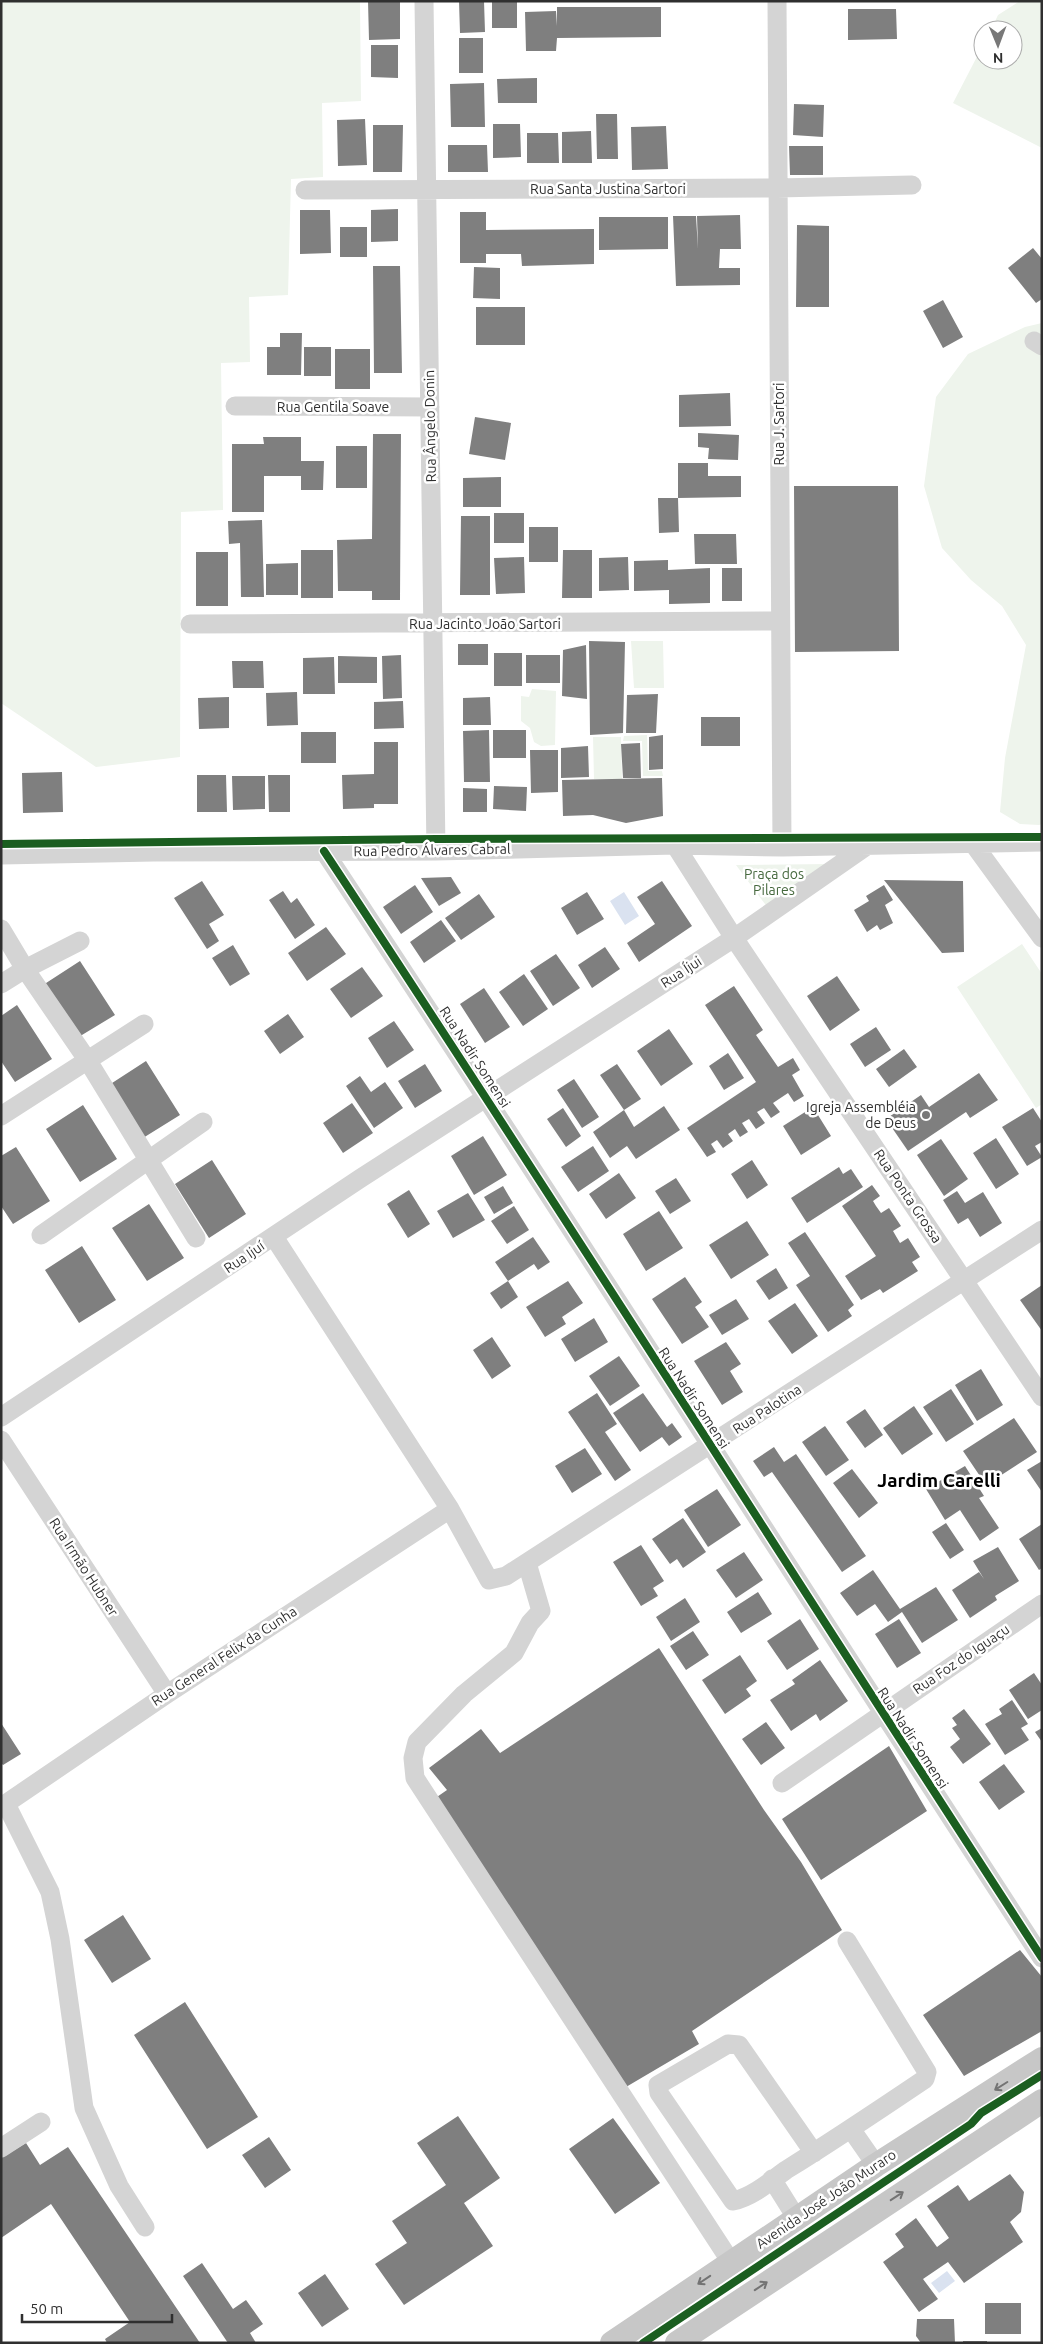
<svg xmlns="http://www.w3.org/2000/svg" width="1043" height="2344" font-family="Ubuntu,sans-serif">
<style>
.green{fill:#eef4ec}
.water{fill:#dae2f0}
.building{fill:#7f7f7f}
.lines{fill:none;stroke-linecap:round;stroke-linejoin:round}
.minor{stroke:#d4d4d4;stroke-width:19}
.major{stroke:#c7c7c7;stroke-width:24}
.cycleway-casing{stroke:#fff;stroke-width:11}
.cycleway{stroke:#1b5e20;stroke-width:8}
.oneway{stroke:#737373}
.poi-dot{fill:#787878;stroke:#fff;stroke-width:2}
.labels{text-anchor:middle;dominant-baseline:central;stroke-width:5;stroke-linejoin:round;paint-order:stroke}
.street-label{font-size:14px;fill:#2f2f2f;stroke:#fff}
.park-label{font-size:14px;fill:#46693e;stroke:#fff}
.poi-label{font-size:14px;fill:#2f2f2f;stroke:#fff;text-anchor:end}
.district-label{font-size:19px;font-weight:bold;fill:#000;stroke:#fff}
</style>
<rect width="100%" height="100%" fill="#fff"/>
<path class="green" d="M1 1H360L361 101 322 103 323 177 291 179 288 295 249 297 250 362 221 363 223 510 181 512 180 757 96 767 1 703Z
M1020 1H1042V148L953 103 983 45V60H1013V30H991L998 15Z
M1042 323V824L1039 825 1020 824 1000 812 1005 758 1026 645 1002 606 971 580 942 548 924 486 936 397 968 354 1025 327Z
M631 641H663L664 688H634Z
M532 689 556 691 555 745 541 746 534 742 530 728 521 721V696L529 697Z
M647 735 648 771H662L663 776H643L642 741H623L624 736Z
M593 737H621L622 780 594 779Z
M831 864 768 908 736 865Z
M1022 944 1042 974V1104L1036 1108 957 987Z"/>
<path class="water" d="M624 892 639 916 625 925 610 901Z
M947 2271 955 2281 939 2293 931 2283Z"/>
<path class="building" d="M368 1H400V39L369 40Z
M459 1H484L485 32 460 33Z
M492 1H517V28H492Z
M557 7H661V37L557 38 556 51H526L525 12 556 11 557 26Z
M848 9H896L897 39 848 40Z
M459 38H483V73H459Z
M371 45H398V78L371 77Z
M537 78V103H498L497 79Z
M484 83 485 127H451L450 84Z
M794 104 824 105 823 137 793 135Z
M596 114H617L618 159H597Z
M365 119 367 165 338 166 337 120Z
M493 124H520L521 157 493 158Z
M373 125H403L402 172H373Z
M666 126 668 169 632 170 631 127Z
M591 131 592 163H562V132Z
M527 133H558L559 163H527Z
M448 145H487L488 172H448Z
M789 146H823V175H790Z
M398 209V241L371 242V210Z
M300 210H330L331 253 300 254Z
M460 212H486V230L594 229V264L522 266 521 254H486V263H460Z
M740 215 741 249H720L719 268H740V285L676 286 673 216H696L698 249 697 216Z
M599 217H668V249L599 250Z
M797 225 829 226V307H796Z
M340 227H367V257H340Z
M1033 248 1042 259V299L1036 303 1008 268Z
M373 266H400L402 373H374Z
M474 267 500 268V299L473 298Z
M943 300 963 337 943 348 923 311Z
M476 307H525V345H476Z
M280 333H302L301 375H267V347H280Z
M304 347H331V376H304Z
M335 349H370V389H335Z
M730 393 731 426 679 427V395Z
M475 417 511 423 505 460 469 454Z
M698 433 739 435 738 460 708 459 709 448 698 447Z
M373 434H401L400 600H372V591H338L337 540 372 539Z
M263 437H301V461H324L323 490H301V476H264V512H232V444H264Z
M336 446H367V488H336Z
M678 463H708V476H741V497L678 498Z
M501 477V507H463V478Z
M794 486H898L899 651 795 652Z
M658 498H678L679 532 659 533Z
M494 513H524V543H494Z
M461 516H490V595H460Z
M262 520 264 597H241L240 543 229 544 228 521Z
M529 527H558V562H529Z
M694 534H736L737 564H695Z
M301 550H333V598H301Z
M563 550H592V598H562Z
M196 552H228V606H196Z
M524 557 525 593 496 594 494 558Z
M628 557 629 590 599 591V558Z
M668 560V570L710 568V603L669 604V590L634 591V561Z
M298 563V595H266V564Z
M722 568H742V601H722Z
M589 641 625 642 623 733 590 735Z
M458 644H488V665H458Z
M586 645 587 699 562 696 563 650Z
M494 653H522V686H494Z
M401 655 402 698 383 699 382 656Z
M526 655H560V683H526Z
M338 656 377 657V683H338Z
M334 657 335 694H303V658Z
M232 661H263L264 688H233Z
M297 692 298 725 267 726 266 693Z
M658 694 656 733H626L627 695Z
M229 697V728L199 729 198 698Z
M490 697 491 725H463V698Z
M403 701 404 728 374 729V702Z
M701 717H740V746H701Z
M489 730 490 782H464L463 731Z
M493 730H526V758H493Z
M301 732H336V763H301Z
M663 735V769L649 770V737Z
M374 742H398V804H374V808L343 809 342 775 374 774Z
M640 743 641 778H623L621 744Z
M588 746 589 777 561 778V748Z
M530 750H558V792L531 793Z
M62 772 63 812 23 813 22 773Z
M197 775H226L227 812H197Z
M268 775H290V812H269Z
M232 776H265V809L233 810Z
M662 778 663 816 626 823 593 815 563 816 562 780Z
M494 786 527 787 526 811 493 809Z
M463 788 487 789V812H463Z
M451 877 461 893 439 906 421 878Z
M884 880 963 881 964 952 942 953Z
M202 881 224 915 209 924 219 941 207 949 174 898Z
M662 881 692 926 639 962 627 943 655 924 637 897Z
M415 885 433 912 401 934 383 907Z
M884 885 893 900 885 905 893 923 880 930 877 925 867 932 854 910 869 901 866 896Z
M283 891 291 903 297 898 315 925 295 939 269 900Z
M587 892 604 919 577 935 561 908Z
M479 894 495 917 461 940 445 918Z
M441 920 456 941 424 963 410 942Z
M326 927 346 954 307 981 288 953Z
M233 945 250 974 230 986 212 958Z
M605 947 620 969 592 988 578 965Z
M556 954 580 988 553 1006 530 971Z
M80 961 115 1015 77 1038 43 985Z
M362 967 383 996 351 1018 330 989Z
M524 974 548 1009 523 1026 499 992Z
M837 976 860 1010 830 1031 807 996Z
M734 986 763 1030 756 1035 778 1067 793 1058 800 1070 792 1075 804 1096 794 1102 788 1093 773 1103 780 1112 771 1118 764 1108 757 1112 765 1123 756 1129 749 1119 742 1123 748 1132 740 1137 735 1129 728 1134 733 1141 723 1148 717 1140 711 1144 716 1152 707 1157 687 1128 756 1082 705 1005Z
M484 988 510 1027 485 1043 460 1004Z
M17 1005 52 1059 15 1082 1 1061V1016Z
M288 1014 304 1037 280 1054 264 1031Z
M394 1021 414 1050 387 1068 368 1038Z
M876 1027 891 1050 865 1067 850 1044Z
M669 1029 693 1064 661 1086 637 1051Z
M904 1049 917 1067 889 1087 876 1069Z
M728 1053 744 1078 724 1090 709 1066Z
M146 1061 180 1115 143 1138 109 1085Z
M425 1064 442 1091 415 1108 398 1081Z
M617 1064 641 1099 624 1110 600 1075Z
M979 1073 998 1100 970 1118 966 1112 908 1151 886 1119 921 1095 929 1107Z
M360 1076 371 1092 385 1082 403 1108 374 1128 346 1086Z
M574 1079 599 1117 582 1128 557 1090Z
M352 1103 373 1133 343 1153 323 1123Z
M83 1105 117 1159 80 1182 46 1129Z
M664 1106 680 1130 636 1159 627 1146 610 1158 593 1132 624 1110 634 1127Z
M813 1107 831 1136 801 1155 783 1126Z
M563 1108 581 1136 566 1147 547 1119Z
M1033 1108 1042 1122V1142L1035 1146 1042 1157 1027 1166 1002 1127Z
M483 1136 507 1175 474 1195 451 1156Z
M996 1138 1019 1174 996 1189 973 1153Z
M941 1139 968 1179 944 1196 917 1155Z
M593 1146 609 1171 578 1192 561 1167Z
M16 1147 50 1201 13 1224 1 1206V1156Z
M212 1160 246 1214 209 1238 175 1184Z
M752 1160 768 1185 747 1199 731 1174Z
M839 1167 843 1174 851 1169 863 1187 807 1223 791 1198Z
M619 1173 636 1198 606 1219 589 1194Z
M676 1178 691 1201 670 1214 655 1191Z
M872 1185 880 1196 873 1201 876 1206 881 1213 889 1208 901 1226 893 1231 900 1243 908 1238 920 1257 912 1262 918 1271 883 1293 880 1289 861 1300 845 1276 876 1256 842 1206Z
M503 1186 513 1203 494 1214 484 1197Z
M409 1190 430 1224 408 1238 387 1204Z
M957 1191 965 1203 983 1192 1002 1223 980 1237 968 1218 958 1224 943 1200Z
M468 1193 485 1220 453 1238 437 1211Z
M149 1204 184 1258 147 1281 112 1228Z
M514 1206 529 1230 507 1244 491 1221Z
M659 1211 683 1248 646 1271 623 1234Z
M747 1221 769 1255 731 1279 709 1245Z
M805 1232 854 1305 848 1310 852 1316 828 1332 796 1285 810 1276 788 1243Z
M533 1237 550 1262 538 1270 534 1264 508 1281 495 1262Z
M82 1246 116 1300 79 1323 45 1270Z
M776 1268 788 1288 769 1300 756 1281Z
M685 1277 702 1302 695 1307 709 1327 682 1344 652 1299Z
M508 1281 518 1297 501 1309 490 1293Z
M568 1281 583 1303 562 1317 566 1324 545 1337 526 1307Z
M1042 1285V1331L1020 1300Z
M736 1299 749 1319 722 1335 709 1315Z
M795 1303 818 1336 792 1354 768 1321Z
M594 1318 608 1342 575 1362 561 1339Z
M492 1337 511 1366 492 1379 473 1350Z
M726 1342 741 1364 730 1371 743 1392 722 1405 694 1361Z
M619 1356 640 1386 610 1406 589 1376Z
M981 1369 1003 1405 977 1421 955 1385Z
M951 1389 974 1424 946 1442 923 1407Z
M597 1393 617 1424 605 1432 631 1470 615 1481 568 1412Z
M643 1393 667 1427 672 1423 682 1437 669 1446 662 1437 640 1452 613 1413Z
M914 1406 933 1434 902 1455 883 1428Z
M865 1409 883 1435 865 1448 846 1422Z
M1014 1418 1037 1452 986 1485 963 1451Z
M825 1426 849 1460 826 1476 802 1442Z
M774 1447 784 1462 796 1454 866 1556 842 1572 772 1472 764 1477 753 1461Z
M585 1448 602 1474 572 1493 555 1466Z
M1042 1461V1492L1027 1470Z
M965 1466 984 1496 979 1498 999 1528 980 1541 960 1510 945 1520 926 1489Z
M852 1469 878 1503 859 1518 833 1483Z
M717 1489 741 1525 708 1547 684 1510Z
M683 1518 706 1552 683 1568 677 1559 670 1564 652 1539Z
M946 1523 964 1550 950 1559 932 1532Z
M1042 1524V1568L1039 1570 1019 1539Z
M641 1545 664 1581 653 1588 658 1596 641 1606 613 1562Z
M998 1547 1019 1581 995 1596 997 1600 970 1618 952 1590 979 1572 984 1579 973 1561Z
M744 1552 763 1580 736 1598 716 1570Z
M873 1570 900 1609 936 1587 958 1620 922 1643 902 1612 888 1622 875 1604 857 1616 840 1593Z
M758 1592 772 1614 741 1633 727 1612Z
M685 1598 700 1622 671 1641 656 1617Z
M800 1619 819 1649 787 1670 767 1641Z
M899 1619 921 1653 897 1668 875 1634Z
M693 1631 709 1655 686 1670 670 1646Z
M659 1648 764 1810 801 1862 842 1930 692 2031 699 2044 626 2087 434 1799 447 1790 429 1768 481 1729 500 1753Z
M740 1655 757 1681 746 1689 751 1696 725 1714 702 1680Z
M820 1660 848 1701 820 1721 816 1714 791 1731 770 1700 795 1684 792 1680Z
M1034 1673 1042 1685V1710L1028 1719 1009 1690Z
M1012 1700 1028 1724 1021 1728 1029 1740 1005 1755 985 1724 1002 1714 999 1709Z
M964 1709 991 1744 963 1764 950 1747 960 1739 952 1728 957 1725 952 1718Z
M766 1722 785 1748 761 1765 742 1739Z
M1 1723 21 1754 3 1765 1 1763Z
M1042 1728V1742L1035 1732Z
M889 1746 927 1811 821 1880 782 1819Z
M1004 1764 1025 1792 999 1810 979 1782Z
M123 1915 151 1959 112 1983 84 1940Z
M1020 1950 1042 1977V2031L964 2076 923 2015Z
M185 2002 258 2117 207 2149 134 2035Z
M458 2116 500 2178 464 2203 493 2246 404 2305 375 2264 407 2243 392 2221 446 2185 417 2143Z
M613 2118 660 2183 615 2214 569 2149Z
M269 2137 291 2170 265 2188 242 2155Z
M26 2143 40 2165 68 2147 200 2343H107L105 2339 130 2322 51 2204 1 2238V2158Z
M1010 2174 1024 2192 1021 2212 1010 2222 1023 2242 964 2283 948 2262 923 2279 938 2299 919 2312 883 2262 904 2247 895 2234 916 2218 937 2247 949 2238 927 2206 958 2185 969 2201Z
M202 2263 233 2309 246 2300 263 2324 250 2333 256 2343H228L183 2276Z
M325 2274 349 2309 322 2327 298 2293Z
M985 2303H1021V2334H985Z
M917 2319H954L955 2343H921L916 2336Z
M963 2341H987V2343H963Z"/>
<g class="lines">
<path class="minor" d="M424 1 436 851
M777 1 782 847
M305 190 777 188 912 185
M1034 341 1042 346
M235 406 430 407
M190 624 780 621
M972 842 1042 938
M675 845 734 938 1042 1397
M324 851C567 1218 802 1590 1042 1958
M1 855 154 852 436 851 675 845 782 847 1042 842
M1 929 25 969 88 1061 196 1238
M1 984 25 969 80 941
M1 1116 144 1024
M41 1235 203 1122
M274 1237 450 1509 489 1580 506 1576 1042 1230
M1 1417 361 1178 734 938 871 843
M1 1440 167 1694
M527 1563 541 1611 530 1623 514 1653 464 1694 417 1742 413 1758 415 1778 731 2262
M782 1783 1042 1604
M6 1804 50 1892 60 1939 84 2108 119 2186 145 2227
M1 1807 167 1694 450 1509
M851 2129 876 2165
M1 2148 41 2122
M814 2153 739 2045 728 2044 658 2085 659 2093 733 2201C752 2197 771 2181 786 2170 833 2141 879 2110 925 2079L927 2072 847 1941
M772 2179 797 2219"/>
<path class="major" d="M612 2343 876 2165 1042 2059
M677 2343 1042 2101"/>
<g class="cycleway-casing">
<path id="cycleway" d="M1 844 436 839 1042 837
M324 851C567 1218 802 1590 1042 1958
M643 2343 971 2124 981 2113 1042 2075"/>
</g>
<use href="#cycleway" class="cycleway"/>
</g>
<defs><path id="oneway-shaft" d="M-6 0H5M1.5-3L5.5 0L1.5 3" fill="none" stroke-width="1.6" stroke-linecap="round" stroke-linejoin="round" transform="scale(1.25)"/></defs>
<g class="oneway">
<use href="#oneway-shaft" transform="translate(1001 2086) rotate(148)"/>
<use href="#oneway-shaft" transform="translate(897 2196) rotate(-33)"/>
<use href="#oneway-shaft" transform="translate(704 2280) rotate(146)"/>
<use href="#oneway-shaft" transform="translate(761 2286) rotate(-34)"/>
</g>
<circle class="poi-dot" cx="926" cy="1115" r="5"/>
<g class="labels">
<g class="street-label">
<text x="608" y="189">Rua Santa Justina Sartori</text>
<text x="333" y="407">Rua Gentila Soave</text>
<text transform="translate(779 424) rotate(-90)">Rua J. Sartori</text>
<text transform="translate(430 426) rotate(-91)">Rua Ângelo Donin</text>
<text x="485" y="624">Rua Jacinto João Sartori</text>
<text transform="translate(432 850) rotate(-1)">Rua Pedro Álvares Cabral</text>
<text transform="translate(681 972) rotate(-33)">Rua Íjui</text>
<text transform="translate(475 1057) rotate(57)">Rua Nadir Somensi</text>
<text transform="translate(908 1196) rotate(56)">Rua Ponta Grossa</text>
<text transform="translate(244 1257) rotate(-34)">Rua Ijuí</text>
<text transform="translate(694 1398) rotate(57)">Rua Nadir Somensi</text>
<text transform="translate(767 1409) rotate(-33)">Rua Palotina</text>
<text transform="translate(84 1567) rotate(57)">Rua Irmão Hubner</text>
<text transform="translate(224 1656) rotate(-33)">Rua General Felix da Cunha</text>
<text transform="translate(961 1659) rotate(-34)">Rua Foz do Iguaçu</text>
<text transform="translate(913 1738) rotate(57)">Rua Nadir Somensi</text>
<text transform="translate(826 2199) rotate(-34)">Avenida José João Muraro</text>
</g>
<g class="park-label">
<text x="774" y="874">Praça dos<tspan x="774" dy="16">Pilares</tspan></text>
</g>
<g class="poi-label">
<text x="916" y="1107">Igreja Assembléia<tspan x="916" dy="16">de Deus</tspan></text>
</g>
<g class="district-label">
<text x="939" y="1480">Jardim Carelli</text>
</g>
</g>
<rect width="1043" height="2344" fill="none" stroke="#2f2f2f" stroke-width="5"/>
<g transform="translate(998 45) rotate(179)"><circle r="24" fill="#ffffff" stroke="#acacac"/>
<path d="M0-4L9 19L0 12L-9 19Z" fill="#787878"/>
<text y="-8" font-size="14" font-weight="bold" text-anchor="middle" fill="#2f2f2f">N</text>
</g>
<path d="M22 2314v8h150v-8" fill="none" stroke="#2f2f2f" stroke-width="2.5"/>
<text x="30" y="2314" font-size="15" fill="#2f2f2f" stroke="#ffffff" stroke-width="4" paint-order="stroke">50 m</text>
</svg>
